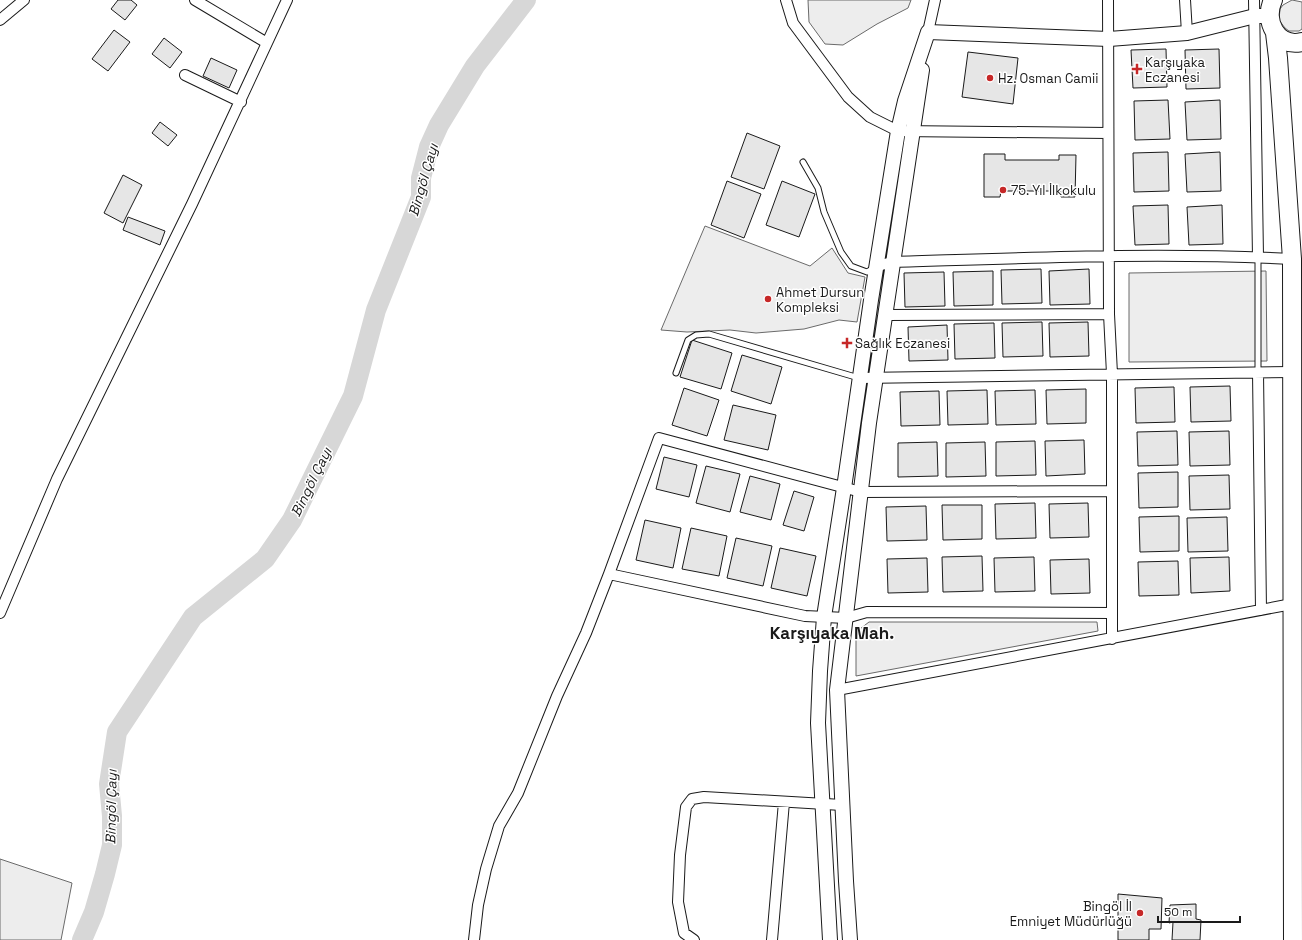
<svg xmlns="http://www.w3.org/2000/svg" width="1302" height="940" font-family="'Space Grotesk',sans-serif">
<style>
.built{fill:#ededed;stroke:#6a6a6a}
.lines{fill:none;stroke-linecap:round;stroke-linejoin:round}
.river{stroke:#d7d7d7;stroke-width:20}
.building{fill:#e6e6e6;stroke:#1a1a1a}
.lane-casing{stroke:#1a1a1a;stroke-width:7}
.street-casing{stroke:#1a1a1a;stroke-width:12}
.secondary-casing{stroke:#1a1a1a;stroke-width:16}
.highway-casing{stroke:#1a1a1a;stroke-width:20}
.lane{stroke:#fff;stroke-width:5}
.street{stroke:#fff;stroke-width:10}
.secondary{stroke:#fff;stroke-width:14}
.highway{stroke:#fff;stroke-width:18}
.poi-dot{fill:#c62828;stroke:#fff;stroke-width:1.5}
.labels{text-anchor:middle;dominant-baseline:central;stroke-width:3;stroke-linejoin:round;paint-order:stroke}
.poi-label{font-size:13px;fill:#1a1a1a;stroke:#fff;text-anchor:start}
.water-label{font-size:14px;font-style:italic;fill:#1a1a1a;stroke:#fff}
.district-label{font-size:17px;font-weight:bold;fill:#1a1a1a;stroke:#fff}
</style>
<rect width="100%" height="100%" fill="#fff"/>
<path class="built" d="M808 0H911L908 8 877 24 843 45 825 44 809 22Z
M1292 0 1302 2V29L1299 31H1289L1285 28 1279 20 1280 9 1283 5Z
M705 226 810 266 832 248 848 273 865 277 857 322 839 320 804 329 756 333 730 330 687 332 661 330Z
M1266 271 1267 361 1129 362V273Z
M869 622H1097L1098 631 856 676V632Z
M0 859 72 883 61 940H0Z"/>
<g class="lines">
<path class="river" d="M82 940 94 912 105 874 112 845V816L109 784 117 732 193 617 265 559 292 520 353 396 376 310 421 197V178L429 147 439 125 475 66 526 0"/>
</g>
<path class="building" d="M118 0H131L137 5 125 20 111 9Z
M114 30 130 42 108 71 92 59Z
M164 38 182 52 170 68 152 54Z
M1166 49 1167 87 1133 88 1131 50Z
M1219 49 1220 88 1186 89 1185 50Z
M968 52 1018 58 1013 104 962 97Z
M211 58 237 70 229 88 203 76Z
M1168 100 1170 139 1135 140 1134 101Z
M1220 100 1221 139 1187 140 1185 102Z
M160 122 177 135 168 146 152 133Z
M747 133 780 146 764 189 731 177Z
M1168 152 1169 191 1134 192 1133 153Z
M1220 152 1221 191 1187 192 1185 154Z
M984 154H1005V160H1059V155H1076L1075 197H1061V191H1001L1000 197H984Z
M123 175 142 185 123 223 104 213Z
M727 181 761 194 744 238 711 225Z
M782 181 815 194 799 237 766 225Z
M1168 205 1169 244 1135 245 1133 206Z
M1222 205 1223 244 1189 245 1187 207Z
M128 217 165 231 160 245 123 230Z
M1041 269 1042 303 1002 304 1001 270Z
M1089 269 1090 304 1050 305 1049 271Z
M993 271V305L954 306 953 272Z
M944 272 945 306 905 307 904 273Z
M1042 322 1043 356 1003 357 1002 323Z
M1088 322 1089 356 1050 357 1049 323Z
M994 323 995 358 955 359 954 324Z
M947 325 948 360 909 361 908 327Z
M692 340 732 353 721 389 680 377Z
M742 355 782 367 771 404 731 391Z
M1230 386 1231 421 1191 422 1190 387Z
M1174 387 1175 422 1136 423 1135 388Z
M684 388 719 400 707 436 672 425Z
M1086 389V423L1047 424 1046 390Z
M987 390 988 424 948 425 947 391Z
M1035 390 1036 424 996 425 995 391Z
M939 391 940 425 901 426 900 392Z
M733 405 776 415 768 450 724 440Z
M1177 431 1178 465 1138 466 1137 432Z
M1229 431 1230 465 1190 466 1189 432Z
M1084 440 1085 474 1046 476 1045 441Z
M1035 441 1036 475 996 476V442Z
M937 442 938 476 898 477V443Z
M985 442 986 476 946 477V443Z
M664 457 697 465 689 497 656 489Z
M706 466 740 474 730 512 696 503Z
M1178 472V507L1139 508 1138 473Z
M1229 475 1230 509 1190 510 1189 476Z
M750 476 780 484 771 520 740 512Z
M794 491 814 497 804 531 783 525Z
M1035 503 1036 538 996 539 995 504Z
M1088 503 1089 537 1050 538 1049 504Z
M942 505H982V539L943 540Z
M926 506 927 540 887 541 886 507Z
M1179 516V551L1140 552 1139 517Z
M1227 517 1228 551 1188 552 1187 518Z
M645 520 681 528 673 568 636 560Z
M691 528 727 536 719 576 682 569Z
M736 538 772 546 763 586 727 578Z
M780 548 816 556 807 596 771 588Z
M982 556 983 591 943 592 942 557Z
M1034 557 1035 591 995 592 994 558Z
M1229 557 1230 591 1191 593 1190 558Z
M927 558 928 592 888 593 887 559Z
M1089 559 1090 593 1051 594 1050 560Z
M1178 561 1179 595 1139 596 1138 562Z
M1118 894 1162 898 1161 929H1149V940H1118Z
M1196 904V919L1201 920 1200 940H1172L1173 922 1169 923 1170 905Z"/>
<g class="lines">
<g class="lane-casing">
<path id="lane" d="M803 162 818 188 824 212 841 252 851 266 867 272 874 268
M1258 257V372
M676 373 688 340 696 335 709 334 859 378"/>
</g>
<g class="street-casing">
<path id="street" d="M195 0 267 43
M786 0 793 23 848 97 870 117 898 131 1108 133
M1108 0 1109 314 1112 374V639
M1185 0 1187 33
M1254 0 1258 257
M0 20 24 0
M928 32 935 0
M185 75 241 102
M876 266 894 262C1026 258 1159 252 1292 259
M885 315 1109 314
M1258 372 1261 610
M860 378 1292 372
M609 574 805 616 846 618 867 612 1112 613
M0 613 57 479 192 204 287 0
M837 690 1292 604
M474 940 478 905 486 869 499 826 518 793 557 696 586 633 609 574 659 438 861 492 1111 491
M694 940 684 933 678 902 680 855 686 807 692 799 704 797 842 805
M772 940 784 802"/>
</g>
<g class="secondary-casing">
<path id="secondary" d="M928 32 1109 39 1187 33 1255 16H1268
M830 940 818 723 820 671 824 617 844 488 871 300 898 131 905 101 928 32
M850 940 846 881 837 690 869 423 922 70"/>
</g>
<g class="highway-casing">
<path id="highway" d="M1273 0C1263 21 1277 48 1302 42
M1275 33 1278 58 1292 259 1293 940"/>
</g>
<use href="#lane" class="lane"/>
<use href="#street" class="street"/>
<use href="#secondary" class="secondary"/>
<use href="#highway" class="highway"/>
</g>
<g class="poi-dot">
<path d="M1135 63h4v4h4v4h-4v4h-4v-4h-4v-4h4z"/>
<circle cx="990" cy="78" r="4"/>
<circle cx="1003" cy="190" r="4"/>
<circle cx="768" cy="299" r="4"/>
<path d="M845 337h4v4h4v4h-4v4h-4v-4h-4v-4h4z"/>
<circle cx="1140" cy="913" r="4"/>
</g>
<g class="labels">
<g class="poi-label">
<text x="1145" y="62">Karşıyaka<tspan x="1145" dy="15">Eczanesi</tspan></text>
<text x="998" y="78">Hz. Osman Camii</text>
<text x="1011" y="190">75. Yıl İlkokulu</text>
<text x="776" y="292">Ahmet Dursun<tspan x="776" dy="15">Kompleksi</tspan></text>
<text x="855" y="343">Sağlık Eczanesi</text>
<text x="1132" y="906" text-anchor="end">Bingöl İl<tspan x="1132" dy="15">Emniyet Müdürlüğü</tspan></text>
</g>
<g class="water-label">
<text transform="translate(423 180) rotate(-74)">Bingöl Çayı</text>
<text transform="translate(311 482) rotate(-64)">Bingöl Çayı</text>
<text transform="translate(111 807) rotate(-89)">Bingöl Çayı</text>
</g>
<g class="district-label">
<text x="832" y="633">Karşıyaka Mah.</text>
</g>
</g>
<path d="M1158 916v6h82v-6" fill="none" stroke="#1a1a1a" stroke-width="2"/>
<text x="1164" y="916" font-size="12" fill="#1a1a1a" stroke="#ffffff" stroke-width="3" paint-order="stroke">50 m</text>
</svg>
